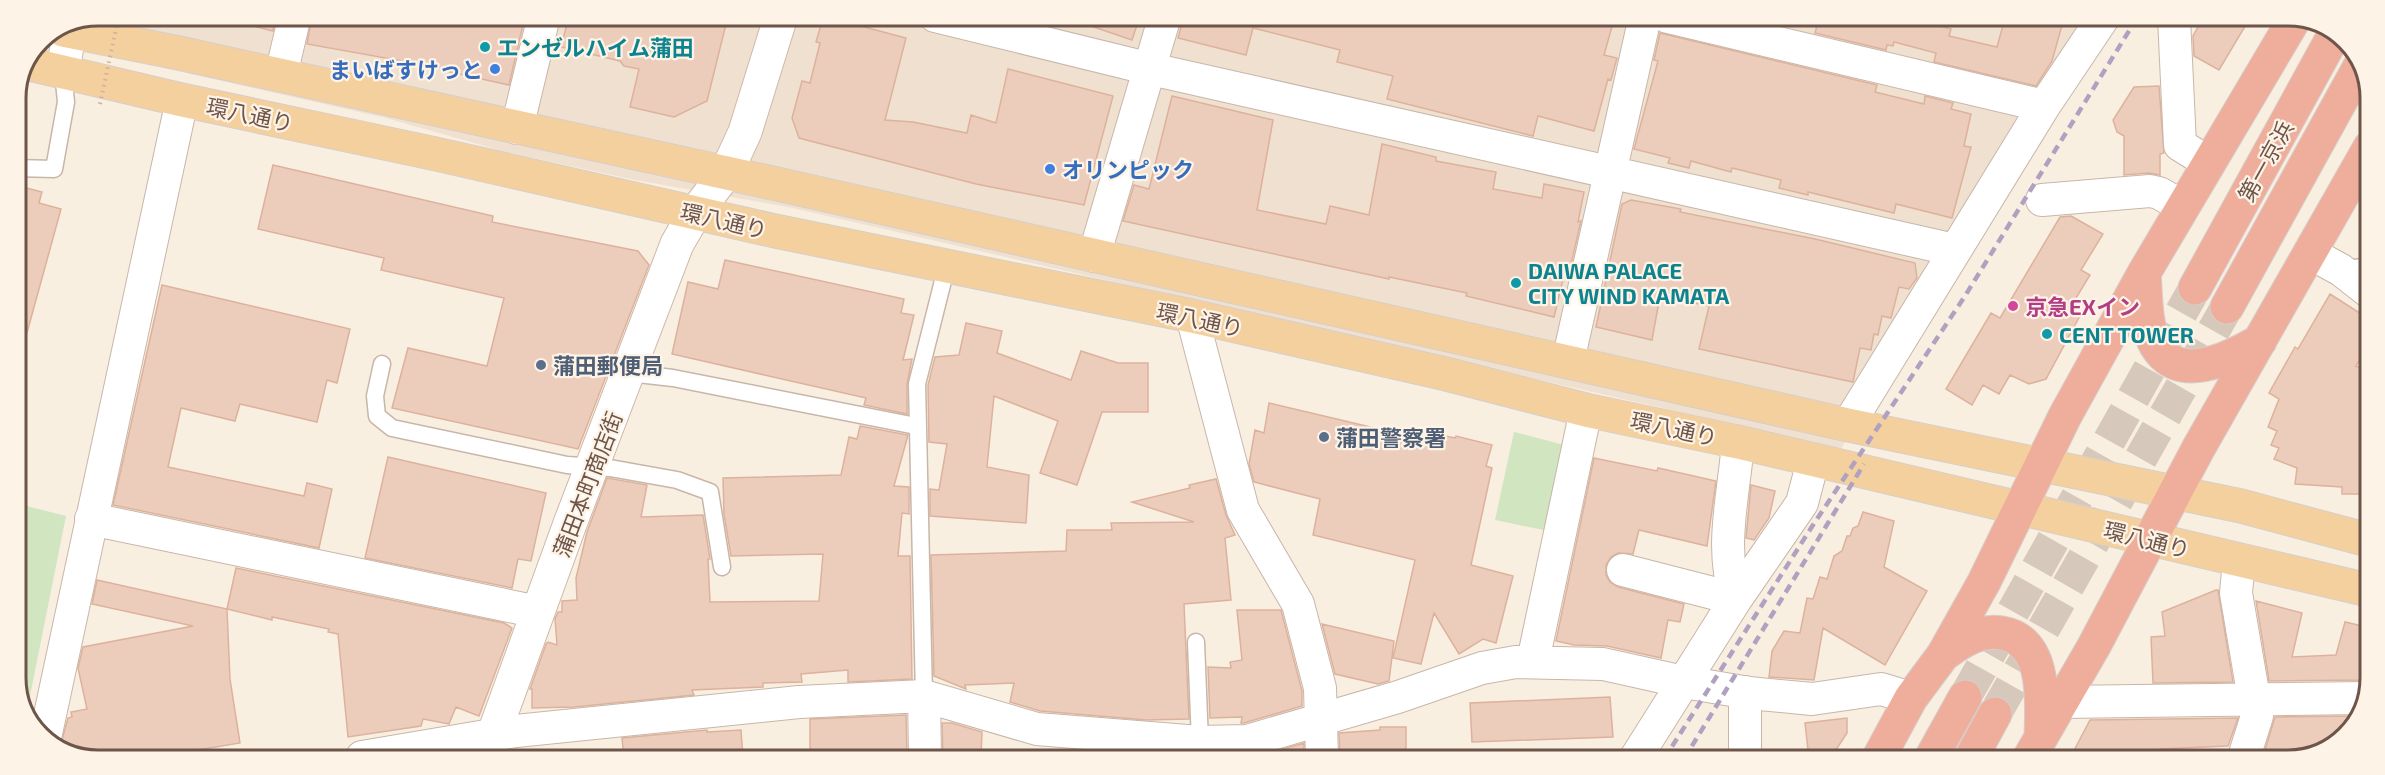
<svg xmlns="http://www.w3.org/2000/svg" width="2385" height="775" font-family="'Exo 2','Noto Sans JP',sans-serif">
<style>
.residential{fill:#f0e0d0}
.green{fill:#d1e5c1}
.building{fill:#ecccbb;stroke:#ddb29d;stroke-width:1.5}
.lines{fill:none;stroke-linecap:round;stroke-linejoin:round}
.highway-tunnel{stroke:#d6c8bb;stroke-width:33;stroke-dasharray:33 16;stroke-linecap:butt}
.lane-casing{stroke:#c8b6a9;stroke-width:19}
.street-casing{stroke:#c8b6a9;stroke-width:34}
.secondary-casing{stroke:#ceb8a9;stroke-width:35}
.primary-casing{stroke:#d6cfcc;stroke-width:35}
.highway-casing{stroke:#d6cfcc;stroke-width:35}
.lane{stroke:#fff;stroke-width:16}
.street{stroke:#fff;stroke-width:32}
.secondary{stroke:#fff;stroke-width:33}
.primary{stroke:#f3d09e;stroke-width:33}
.highway{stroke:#efae9c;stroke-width:33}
.rail{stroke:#b1a1c1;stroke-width:4.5;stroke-dasharray:9 6;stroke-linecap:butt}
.path-bridge{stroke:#d0b09f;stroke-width:4;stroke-dasharray:1.5 4.5;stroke-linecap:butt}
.culture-dot{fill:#0f9aa8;stroke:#fdf3e6;stroke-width:2}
.shop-dot{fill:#3f7fe0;stroke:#fdf3e6;stroke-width:2}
.hotel-dot{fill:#d1479c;stroke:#fdf3e6;stroke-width:2}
.service-dot{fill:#5c6f8a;stroke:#fdf3e6;stroke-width:2}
.labels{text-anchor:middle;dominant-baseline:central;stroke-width:4.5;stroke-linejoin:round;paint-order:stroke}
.culture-label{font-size:22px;font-weight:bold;fill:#0d838f;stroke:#fdf3e6;text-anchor:start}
.shop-label{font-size:22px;font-weight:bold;fill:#366cbe;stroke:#fdf3e6;text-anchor:end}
.street-label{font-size:22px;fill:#6e554a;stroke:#fdf3e6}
.hotel-label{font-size:22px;font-weight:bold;fill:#b23c85;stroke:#fdf3e6;text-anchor:start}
.service-label{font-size:22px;font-weight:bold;fill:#4e5e75;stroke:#fdf3e6;text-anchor:start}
.rim{fill:none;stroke:#6e554a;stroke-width:3}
</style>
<rect width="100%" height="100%" fill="#f9efe1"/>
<path class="residential" d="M98 15 1709 17 1730 22 1738 17 2100 18 1960 246 1841 449 788 207 635 180 506 152 386 118 71 47 72 26Z"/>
<path class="green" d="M1514 432 1572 447 1553 532 1495 520Z
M15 503 66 516 27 711 15 683Z"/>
<path class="building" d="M242 15H276L273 31 241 23Z
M312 15H371L525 16 509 85 446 71 447 69 307 44Z
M569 16H728L707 101 674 117 630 107 639 69 624 66 620 61 561 47Z
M1073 16H1140L1132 40 1073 20Z
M1184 16 1363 17 1406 26 1408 17H1587L1613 23 1604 55 1617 58 1611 80 1608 79 1594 131 1538 116 1533 136 1387 99 1393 76 1337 62 1340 50 1253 28 1246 55 1178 38Z
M1819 17H1905L1951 29 1949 36 1997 47 2005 18H2064L2052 61 2036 86 1934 62 1936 53 1894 42 1893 46 1887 45 1886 50 1815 33Z
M2203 18H2250L2219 70 2194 56 2193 36Z
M838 20 906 38 885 120 913 122 967 133 971 115 996 123 1008 69 1113 96 1084 205 976 184 799 138 792 118 802 81 810 83 820 43 816 42 821 25Z
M1660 33 1877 85 1875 92 1924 104 1925 96 1953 103 1951 109 1971 114 1964 146 1971 147 1952 218 1896 204 1894 213 1808 192V195L1779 188 1781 180 1732 168 1731 172 1691 161 1689 168 1668 163 1670 158 1634 149 1658 61 1654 60Z
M2159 86 2164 153 2160 154V175L2149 173 2124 175V136L2117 132 2113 120 2134 87Z
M1172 96 1273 120 1257 210 1326 224 1330 206 1369 215 1382 144 1436 157V161L1496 172 1493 189 1542 198 1544 184 1584 192 1578 222 1581 221 1569 273 1565 271 1554 317 1466 296 1467 293 1389 277V279L1123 221 1134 185 1149 189Z
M273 165 493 216 492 222 638 251 649 265 578 449 392 408 408 348 487 366 504 298 381 270 384 258 258 229Z
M15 185 42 192 39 203 61 209 22 351H15Z
M1631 200 1681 209 1680 212 1815 239 1915 263 1917 278 1909 289 1899 287 1891 318 1882 316 1878 335 1874 334 1871 350 1860 348 1853 382 1699 349 1709 306 1660 296 1652 340 1596 327 1622 204Z
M2071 216 2103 234 2081 270 2090 275 2073 303 2081 307 2078 313 2081 314 2046 379 2029 384 2010 375 1999 394 1983 385 1972 405 1946 389 1991 313 2000 318 2060 217Z
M725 260 904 299 901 313 914 315 903 360 912 359 907 384V414L864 405 866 398 672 354 688 282 718 289Z
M162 285 350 329 337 383 327 380 317 422 240 404 235 421 181 408 168 467 304 496 307 483 332 489 319 548 113 505Z
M2330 294 2369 319V345L2356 366 2369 370 2365 494H2342V487L2295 484 2297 468 2274 459 2279 448 2271 445 2277 431 2268 427 2279 399 2269 393 2295 347 2298 349Z
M966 323 1002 331 997 353 1071 380 1081 351 1118 363H1148V412H1102L1077 485 1040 473 1058 421 994 396 987 467 1029 475 1026 523 930 516V489L939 490 947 444 929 442 928 385 935 357 959 355Z
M1269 403 1434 442 1435 434 1455 438 1456 436 1492 445 1486 466 1492 468 1471 565 1513 576 1496 643 1483 639 1459 654 1434 613 1421 664 1393 658 1415 560 1313 535 1320 499 1254 482 1249 464 1255 430 1264 433Z
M860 426 908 435 894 486 909 487V514L902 513 898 556H910L912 679 848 682V670L801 674 802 682 763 683V687L692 690 694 695 574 707 532 708V689H530L546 644 548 642 557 645 555 619 558 612H562V601L577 600 576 578 587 532 607 478 647 485 641 517 703 515 710 559H708L710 602 819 601 823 554 731 556 724 514 723 478 841 475 849 437 857 439Z
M388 457 546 493 531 561 518 559 512 588 365 558Z
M1594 458 1657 471 1658 468 1716 481 1707 546 1639 530 1633 554 1618 553 1611 557 1606 565V575L1610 582 1618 587 1684 604 1680 622 1668 620 1661 658 1607 646 1574 645 1556 641Z
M1216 479 1226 515 1235 535 1225 538 1231 600 1184 604 1189 719 1146 720 1040 711 1010 702 1014 683 965 685 966 689 934 676 931 555 1066 551 1067 530H1112L1111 523 1194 522 1132 502 1190 488 1189 485Z
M1751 485 1775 491 1769 518 1754 540 1746 538Z
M1863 512 1894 521 1884 567 1927 591 1885 665 1823 628 1814 680 1769 677 1772 651 1784 631 1800 633 1807 598 1813 599 1820 577 1827 579 1834 556 1842 551 1847 536H1850L1853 528 1858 526Z
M236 568 504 623 512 628 479 716 456 707 449 724 423 719 421 726 348 737 338 634 328 632 329 629 272 617V620L227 609Z
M97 580 227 609 230 679 240 743 156 757H76L60 747 68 718 72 717 71 712 87 709 78 668 83 647 193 626 92 604Z
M2216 590H2218L2233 682 2153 683 2151 637 2165 636 2162 612Z
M2256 601 2302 613 2292 657 2336 655 2345 622 2367 627V680L2269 681Z
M1237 610H1281L1302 691V706L1244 723H1241L1242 717 1210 718 1208 667 1231 668 1230 662 1242 660Z
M1322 624 1394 641 1389 681 1378 684 1335 674Z
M1610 697 1613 737 1472 742 1470 703Z
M906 715 907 757 849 758V753H810V719Z
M2355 716 2336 744 2287 760H2262L2275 717Z
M1847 718V733L1830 759H1809L1805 723Z
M2238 718 2228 746 2160 749 2161 760H2069L2090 720Z
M942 723H952L982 732 981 758H943Z
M1380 727H1406V759H1340L1339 733 1380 730Z
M707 730V732L741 730 743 758H624L622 738Z
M1304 743V759H1250L1252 758Z"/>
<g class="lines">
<path class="highway-tunnel" d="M1965 697 2195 288
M1995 714 2227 307"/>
<g class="lane-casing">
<path id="lane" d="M15 168 54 169 66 102 63 72
M2342 270 2369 266
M382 364 375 396 377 416 392 428 567 465 610 468 677 480 710 492 722 567
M629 373 673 378 916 426
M1196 642 1200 742
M924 696 917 384 947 265"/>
</g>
<g class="street-casing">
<path id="street" d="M935 16 1151 69 1955 250
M1668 17 2044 106
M2174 18 2180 145 2209 163
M281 75 295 15
M517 128 544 16
M2042 200 2150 191 2159 193 2182 206
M2310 253 2341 270 2369 292
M1094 256 1165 16
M1192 316 1243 510 1298 604 1320 688 1322 759
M1568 361 1645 17
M1848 425 2044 106 2103 18
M91 519 538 612
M2239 560 2236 593 2257 716 2243 760
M1623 570 1736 599
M1736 599C1719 546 1734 496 1738 442
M1533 661 1586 410
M924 696 925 758
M2061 702 2367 698
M45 738 182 100
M362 757 516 731 799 702 924 696 1037 729 1200 742 1247 741 1398 697 1482 668 1516 662 1603 664 1684 682 1749 693 1812 699 1881 689 1911 698
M1635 759 1736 599 1802 503 1813 461
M1745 759V692"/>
</g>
<g class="secondary-casing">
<path id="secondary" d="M63 72 70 26
M485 758 571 521 677 244 695 213 726 173 745 132 781 16"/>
</g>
<g class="primary-casing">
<path id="primary" d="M63 30 179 53 786 186 1848 425 2241 506 2368 540
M29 64 182 100 436 154 775 231 1192 316 1446 374 1586 410 1738 442 2368 590"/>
</g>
<g class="highway-casing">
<path id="highway" d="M2144 273C2146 294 2145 322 2154 342 2177 387 2229 358 2260 341
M2195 288 2334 35
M2227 307 2360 66
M1943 655C1960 642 1980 629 2002 633 2047 641 2042 701 2041 736
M1878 759 1911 698 1943 655 1984 582 2065 416 2144 273 2295 18
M1930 760 1965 697
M1970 760 1995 714
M2028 760 2094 646 2198 449 2370 147"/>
</g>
<use href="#lane" class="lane"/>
<use href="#street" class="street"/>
<use href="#secondary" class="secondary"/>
<use href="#primary" class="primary"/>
<use href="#highway" class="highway"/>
<path class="rail" d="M1664 759 1813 525 1965 296 2137 18
M1684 759 1864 464"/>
<path class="path-bridge" d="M100 104 119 15"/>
</g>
<g class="culture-dot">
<circle cx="485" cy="47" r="6"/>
<circle cx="1516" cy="283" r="6"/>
<circle cx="2047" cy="334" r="6"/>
</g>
<g class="shop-dot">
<circle cx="495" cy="69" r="6"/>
<circle cx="1050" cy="169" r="6"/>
</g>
<circle class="hotel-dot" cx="2013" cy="306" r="6"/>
<g class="service-dot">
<circle cx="541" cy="365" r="6"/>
<circle cx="1324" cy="437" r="6"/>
</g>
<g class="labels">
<g class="culture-label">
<text x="497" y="47">エンゼルハイム蒲田</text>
<text x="1528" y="270">DAIWA PALACE<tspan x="1528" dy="25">CITY WIND KAMATA</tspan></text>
<text x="2059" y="334">CENT TOWER</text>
</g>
<g class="shop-label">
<text x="483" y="69">まいばすけっと</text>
<text x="1062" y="169" text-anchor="start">オリンピック</text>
</g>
<g class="street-label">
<text transform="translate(250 114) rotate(12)">環八通り</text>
<text transform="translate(2265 161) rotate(-61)">第一京浜</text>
<text transform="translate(724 220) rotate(13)">環八通り</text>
<text transform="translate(1200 319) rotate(12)">環八通り</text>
<text transform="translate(1674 428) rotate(12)">環八通り</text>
<text transform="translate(587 484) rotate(-69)">蒲田本町商店街</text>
<text transform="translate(2147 539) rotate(14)">環八通り</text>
</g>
<g class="hotel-label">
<text x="2025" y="306">京急EXイン</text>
</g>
<g class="service-label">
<text x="553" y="365">蒲田郵便局</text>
<text x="1336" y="437">蒲田警察署</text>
</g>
</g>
<path d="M0 0H2385V775H0ZM98 26H2288A72 72 0 0 1 2360 98V678A72 72 0 0 1 2288 750H98A72 72 0 0 1 26 678V98A72 72 0 0 1 98 26Z" fill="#fdf3e6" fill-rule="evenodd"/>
<path class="rim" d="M98 26H2288A72 72 0 0 1 2360 98V678A72 72 0 0 1 2288 750H98A72 72 0 0 1 26 678V98A72 72 0 0 1 98 26Z"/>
</svg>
